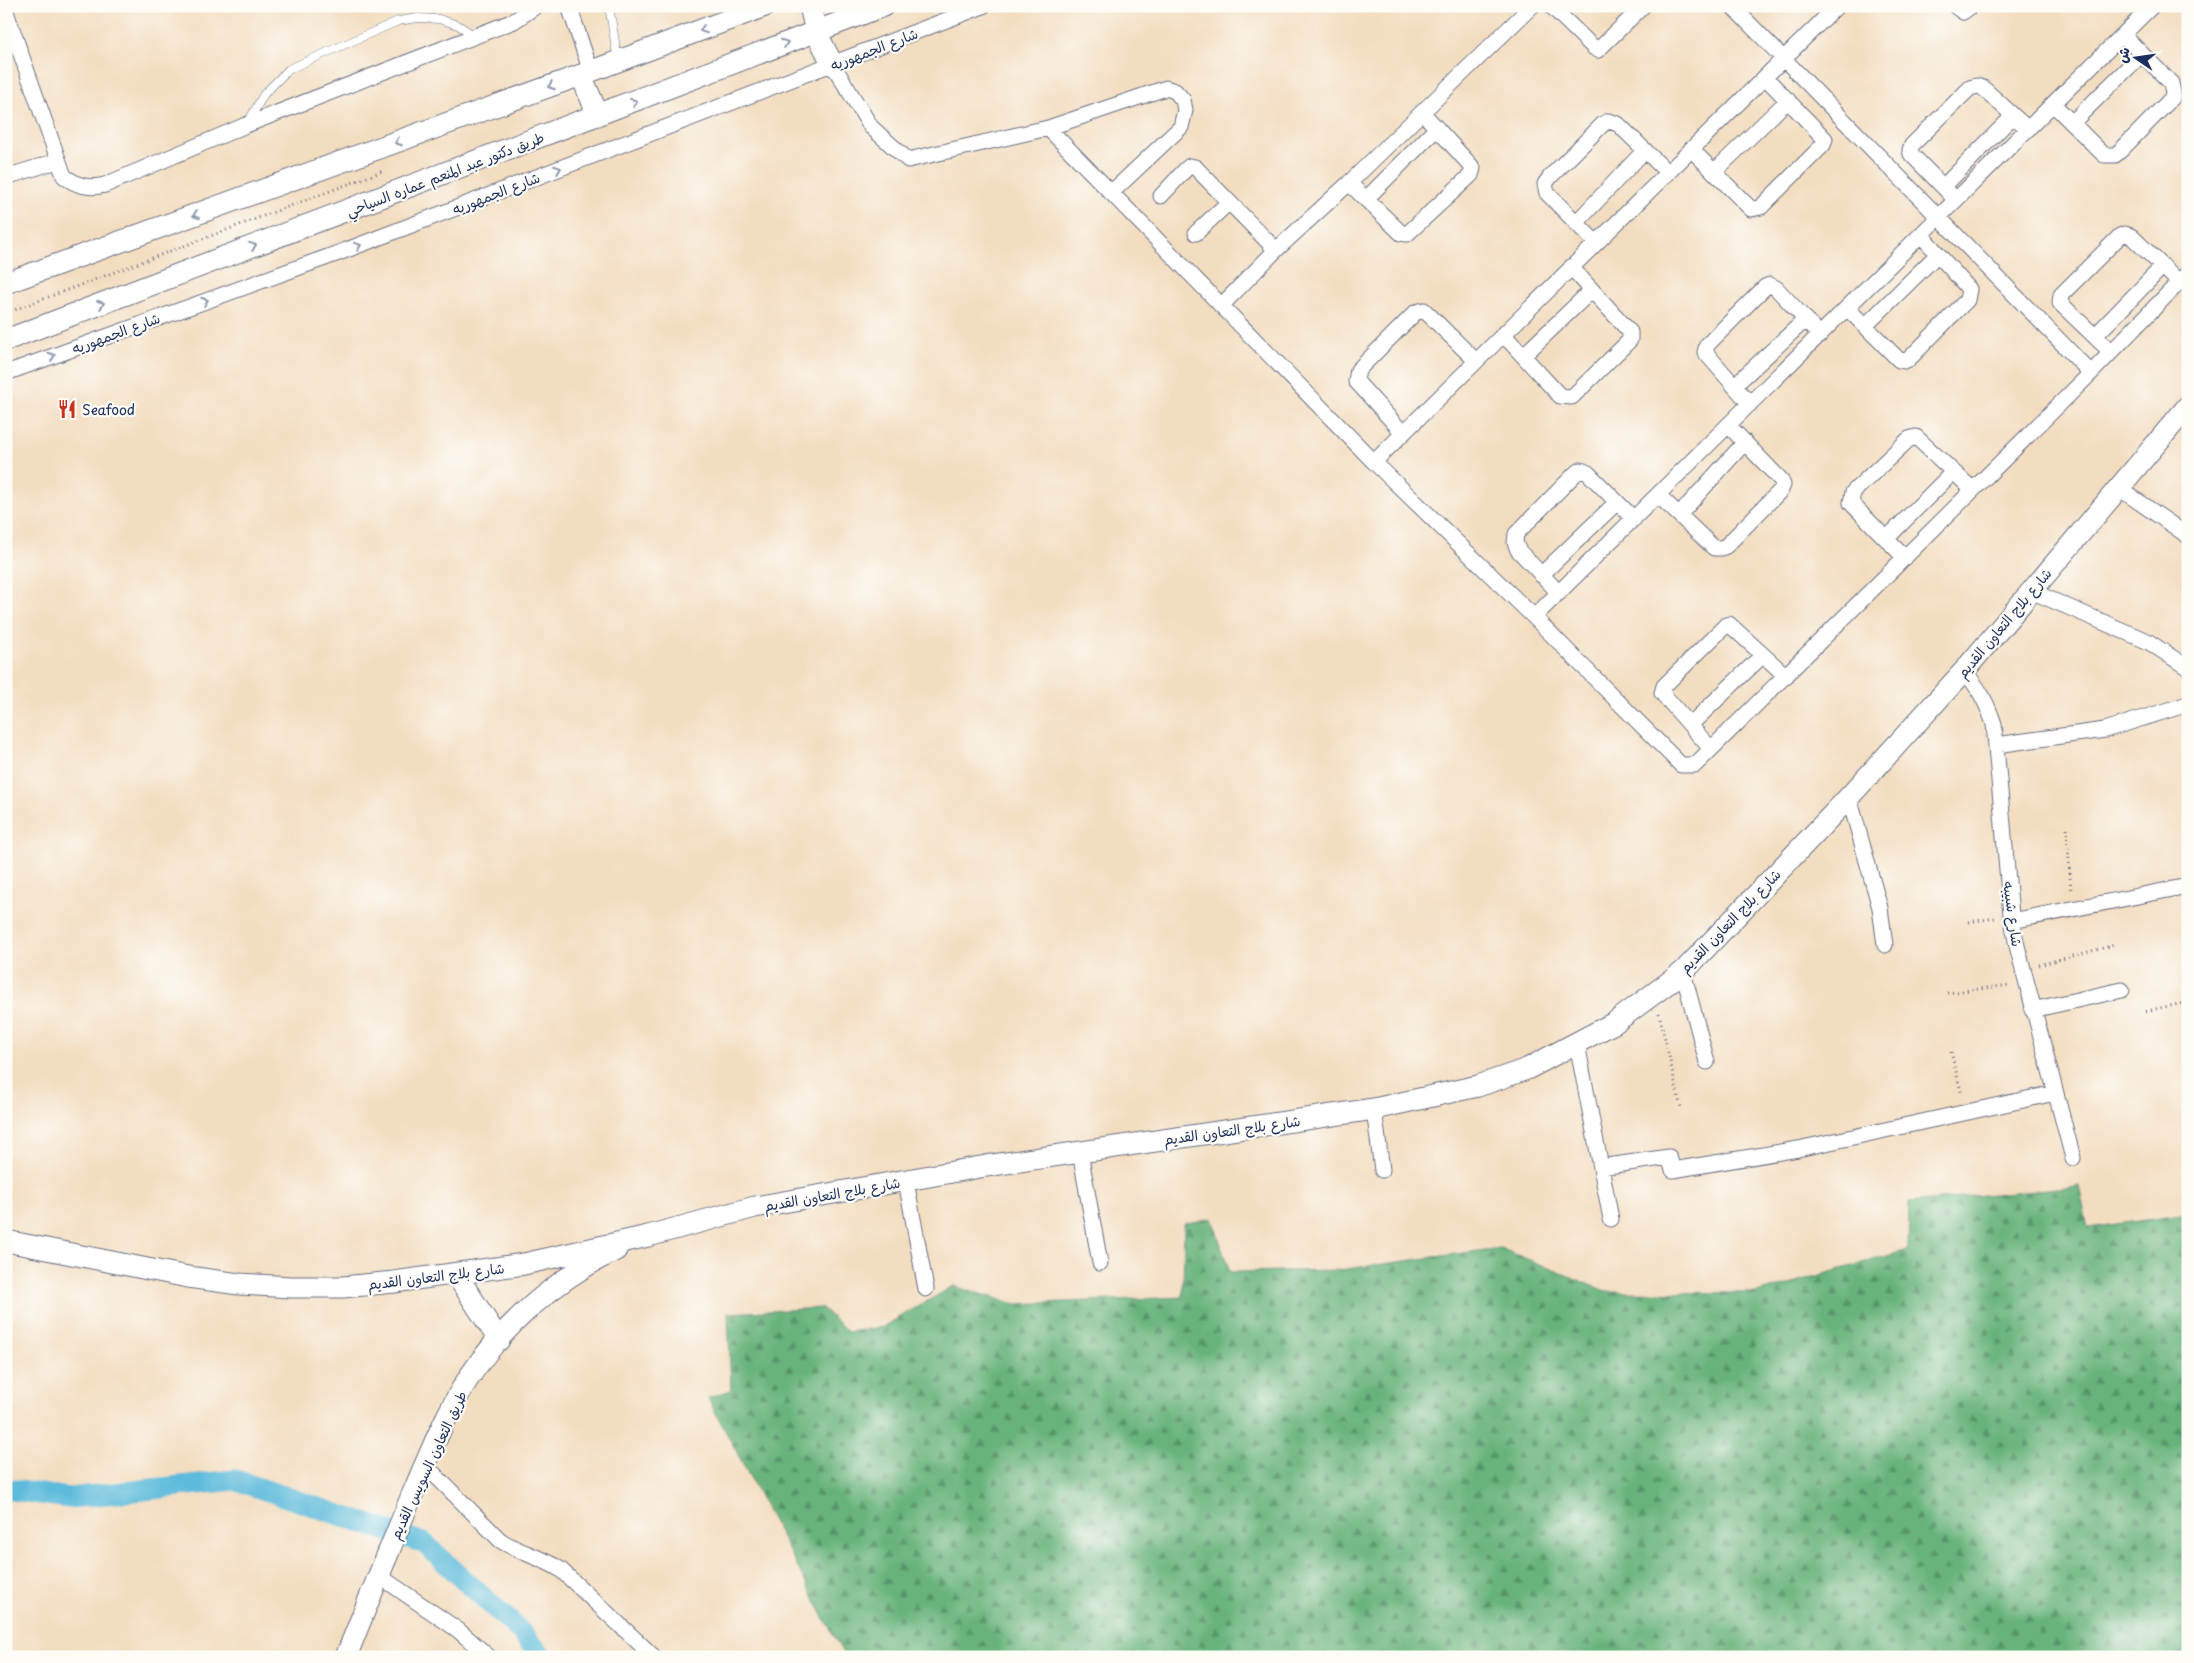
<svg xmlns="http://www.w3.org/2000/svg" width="2194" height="1663" font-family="'Playpen Sans','Playpen Sans Arabic',sans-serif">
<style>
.forest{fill:url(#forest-firs);stroke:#42716d}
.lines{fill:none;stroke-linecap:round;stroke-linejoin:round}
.canal{stroke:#5dbbdb;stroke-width:21}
.lane-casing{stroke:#676c80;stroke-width:9}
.street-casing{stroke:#676c80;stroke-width:17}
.secondary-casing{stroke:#676c80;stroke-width:23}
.path{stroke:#676c80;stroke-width:3;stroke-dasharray:1 4;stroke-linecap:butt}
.lane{stroke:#fff;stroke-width:8}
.street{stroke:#fff;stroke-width:15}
.secondary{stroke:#fff;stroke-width:21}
.oneway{stroke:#8d97ae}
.labels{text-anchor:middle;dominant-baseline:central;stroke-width:4.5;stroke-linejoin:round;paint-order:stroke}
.street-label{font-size:14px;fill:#1b2f5e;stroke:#fdfcf7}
.poi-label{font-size:14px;fill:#1b2f5e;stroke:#fdfcf7;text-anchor:start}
</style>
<defs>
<pattern id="forest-firs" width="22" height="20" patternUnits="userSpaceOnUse" patternTransform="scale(1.25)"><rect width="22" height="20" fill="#68b37c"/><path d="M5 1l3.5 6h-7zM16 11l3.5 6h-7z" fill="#559269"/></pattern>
</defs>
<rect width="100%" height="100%" fill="#fdfcf7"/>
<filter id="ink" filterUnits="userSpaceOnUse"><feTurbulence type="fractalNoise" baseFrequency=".02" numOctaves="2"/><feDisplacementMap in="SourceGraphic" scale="10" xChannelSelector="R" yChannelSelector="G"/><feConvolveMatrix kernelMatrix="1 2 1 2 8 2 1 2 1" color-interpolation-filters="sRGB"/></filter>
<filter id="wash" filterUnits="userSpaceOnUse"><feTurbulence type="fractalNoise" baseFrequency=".0096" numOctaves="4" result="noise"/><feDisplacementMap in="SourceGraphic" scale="20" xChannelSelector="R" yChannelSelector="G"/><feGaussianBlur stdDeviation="1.12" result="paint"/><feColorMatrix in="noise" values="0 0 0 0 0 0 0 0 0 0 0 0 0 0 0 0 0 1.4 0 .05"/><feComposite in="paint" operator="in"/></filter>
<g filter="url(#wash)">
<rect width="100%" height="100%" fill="#f3ddc0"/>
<path class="forest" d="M2079 1186 2088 1228 2188 1214V1657H845L708 1398 731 1390 728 1313 822 1308 848 1332 883 1327 953 1286 1016 1304 1183 1297 1184 1224 1212 1218 1230 1272 1339 1270 1500 1248 1608 1292 1757 1293 1908 1250 1909 1202Z"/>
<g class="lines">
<path class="canal" d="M6 1489 69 1498 235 1480 424 1543 519 1630 543 1657"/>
</g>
</g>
<g filter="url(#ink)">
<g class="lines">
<g class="lane-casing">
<path id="lane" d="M609 6 618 60
M247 124 264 94 289 69 398 21 418 18 439 19 458 25 475 36"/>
</g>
<g class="street-casing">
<path id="street" d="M569 6 591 72
M1551 6 1594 48 1598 50 1643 6
M1732 6 2091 373
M1955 6 1963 12 1971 6
M6 12 64 176C77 186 89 189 105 185L246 125 514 21 536 6
M833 65 871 127 908 160 1048 128 1374 462 1534 617 1681 765H1695L2091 373 2188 273
M2053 104 2104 155H2115L2120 151 2172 98 2173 93 2171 83 2123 35
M2072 123 2142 54
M1048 128 1166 88 1175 91 1183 100 1185 110 1181 127 1111 193
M1691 149 1751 209 1761 207 1823 145 1825 139 1765 77
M1714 172 1788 100
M6 177 57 161
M1349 183 1401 233 1407 234 1471 175 1473 168 1422 112
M1943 187 2013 116
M1161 196 1186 169 1190 166 1195 167 1276 250
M1366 199 1437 128
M1956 200 1911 154 1910 150 1912 145 1970 88 1977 86 1983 88 2028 129
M1576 223 1645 150
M1196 233 1229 202
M1596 243 1547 193 1545 184 1550 177 1603 124 1609 121 1618 124 1668 173
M1221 306 1276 250 1349 183 1532 6
M1847 308 1899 360 1904 361 1909 359 1967 300 1969 289 1921 235
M1865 326 1938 254
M1503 334 1560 396 1572 397 1630 340V332L1571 267
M2095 336 2163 266
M2111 352 2060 303 2061 295 2120 236 2125 234 2131 236 2179 282
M1523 356 1592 290
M6 373 336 254 983 6
M1734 386 1806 319
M1750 404 1705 352 1707 345 1765 287 1770 285 1776 288 1820 335
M1403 433 1356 381 1358 370 1416 312 1424 310 1476 361
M1374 462 1837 6
M2119 488 2188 536
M1658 495 1714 548H1721L1726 546 1781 490 1783 485 1781 480 1728 425
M1679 515 1745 442
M1886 539 1953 472
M1905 558 1851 503 1853 492 1909 439 1916 437 1973 490
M1541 575 1617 502
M2031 591 2149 642 2188 668
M1559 593 1518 550 1515 542 1516 534 1575 474 1581 470 1588 473 1634 519
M1534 617 2152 6
M1964 671C1979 688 1987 703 1994 724L2011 915 2017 946 2073 1158
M1690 725 1763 655
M1996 745 2105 730 2188 704
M1711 749 1662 693 1664 686 1726 625 1729 624 1786 676
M1849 797 1880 908 1885 945
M2012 921 2188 886
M1683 972 1707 1062
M2032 1010 2122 990
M1577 1044 1611 1219
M1374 1109 1382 1170
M1080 1152 1100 1263
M1601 1167 1669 1157 1673 1170 1798 1149 2055 1093
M906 1181 926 1289
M425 1465 500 1540C519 1553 542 1557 561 1570L654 1657
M378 1575 458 1630 489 1657"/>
</g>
<g class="secondary-casing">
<path id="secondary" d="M810 6 816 32 833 65
M581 75 598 115
M6 283 581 75 765 6
M6 340 883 6
M6 1241 188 1277 239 1284 291 1287H343L394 1282 524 1264 648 1236 755 1207 986 1166 1374 1109 1478 1086 1527 1069 1614 1023 1683 972 1849 797 1964 671 2188 406
M456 1274 499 1340
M346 1657C367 1603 390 1549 412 1495 429 1456 445 1415 468 1379 503 1325 558 1277 616 1250"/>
</g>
<path class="path" d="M6 313 383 171
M2067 828 2071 892
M1969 922 1995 918
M2039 965 2114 945
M1947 993 2010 985
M2146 1011 2188 1002
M1659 1013 1681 1108
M1951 1052 1962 1095"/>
<use href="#lane" class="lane"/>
<use href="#street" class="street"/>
<use href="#secondary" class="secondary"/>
</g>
<defs><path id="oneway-chevron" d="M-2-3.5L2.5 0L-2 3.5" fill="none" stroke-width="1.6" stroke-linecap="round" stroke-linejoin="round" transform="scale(1.25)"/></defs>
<g class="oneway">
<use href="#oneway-chevron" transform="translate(703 30) rotate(159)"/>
<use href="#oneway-chevron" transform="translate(785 43) rotate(-21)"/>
<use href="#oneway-chevron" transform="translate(551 86) rotate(160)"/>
<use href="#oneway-chevron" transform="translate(634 102) rotate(-21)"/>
<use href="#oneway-chevron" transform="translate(398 142) rotate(160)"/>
<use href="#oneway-chevron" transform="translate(558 169) rotate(-21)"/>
<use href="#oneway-chevron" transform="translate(196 215) rotate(160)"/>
<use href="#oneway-chevron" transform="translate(253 246) rotate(-21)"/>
<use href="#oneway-chevron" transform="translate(358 246) rotate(-21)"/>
<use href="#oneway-chevron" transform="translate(205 301) rotate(-20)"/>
<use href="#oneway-chevron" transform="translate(101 304) rotate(-21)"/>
<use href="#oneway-chevron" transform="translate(52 356) rotate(-20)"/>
</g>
</g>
<defs>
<g id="restaurant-bare" transform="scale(1.5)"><path d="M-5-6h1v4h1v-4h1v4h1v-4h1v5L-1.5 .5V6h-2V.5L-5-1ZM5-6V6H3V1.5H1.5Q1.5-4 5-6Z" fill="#c8321e" stroke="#fdfcf7" stroke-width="2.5" paint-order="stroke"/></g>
</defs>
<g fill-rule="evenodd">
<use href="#restaurant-bare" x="67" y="409"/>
</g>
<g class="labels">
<g class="street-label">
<text transform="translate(874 49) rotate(-21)">شارع الجمهوريه</text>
<text transform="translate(445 174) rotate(-21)">طريق دكتور عبد المنعم عماره السياحي</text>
<text transform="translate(496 193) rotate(-21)">شارع الجمهوريه</text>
<text transform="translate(116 333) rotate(-20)">شارع الجمهوريه</text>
<text transform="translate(2004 623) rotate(-50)">شارع بلاج التعاون القديم</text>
<text transform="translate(2013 914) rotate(82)">شارع شبيبه</text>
<text transform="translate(1730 921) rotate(-46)">شارع بلاج التعاون القديم</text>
<text transform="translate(1232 1130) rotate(-8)">شارع بلاج التعاون القديم</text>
<text transform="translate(832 1194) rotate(-10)">شارع بلاج التعاون القديم</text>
<text transform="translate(436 1276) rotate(-7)">شارع بلاج التعاون القديم</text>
<text transform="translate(428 1465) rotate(-65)">طريق التعاون السويس القديم</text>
</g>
<g class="poi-label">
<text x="82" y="409">Seafood</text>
</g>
</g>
<rect width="2194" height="1663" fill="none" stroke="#fdfcf7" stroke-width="25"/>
<g transform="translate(2136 58) rotate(283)" stroke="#fdfcf7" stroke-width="4" paint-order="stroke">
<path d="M0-4L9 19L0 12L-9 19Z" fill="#1b2f5e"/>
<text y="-8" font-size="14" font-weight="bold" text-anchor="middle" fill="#1b2f5e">ش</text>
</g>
</svg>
